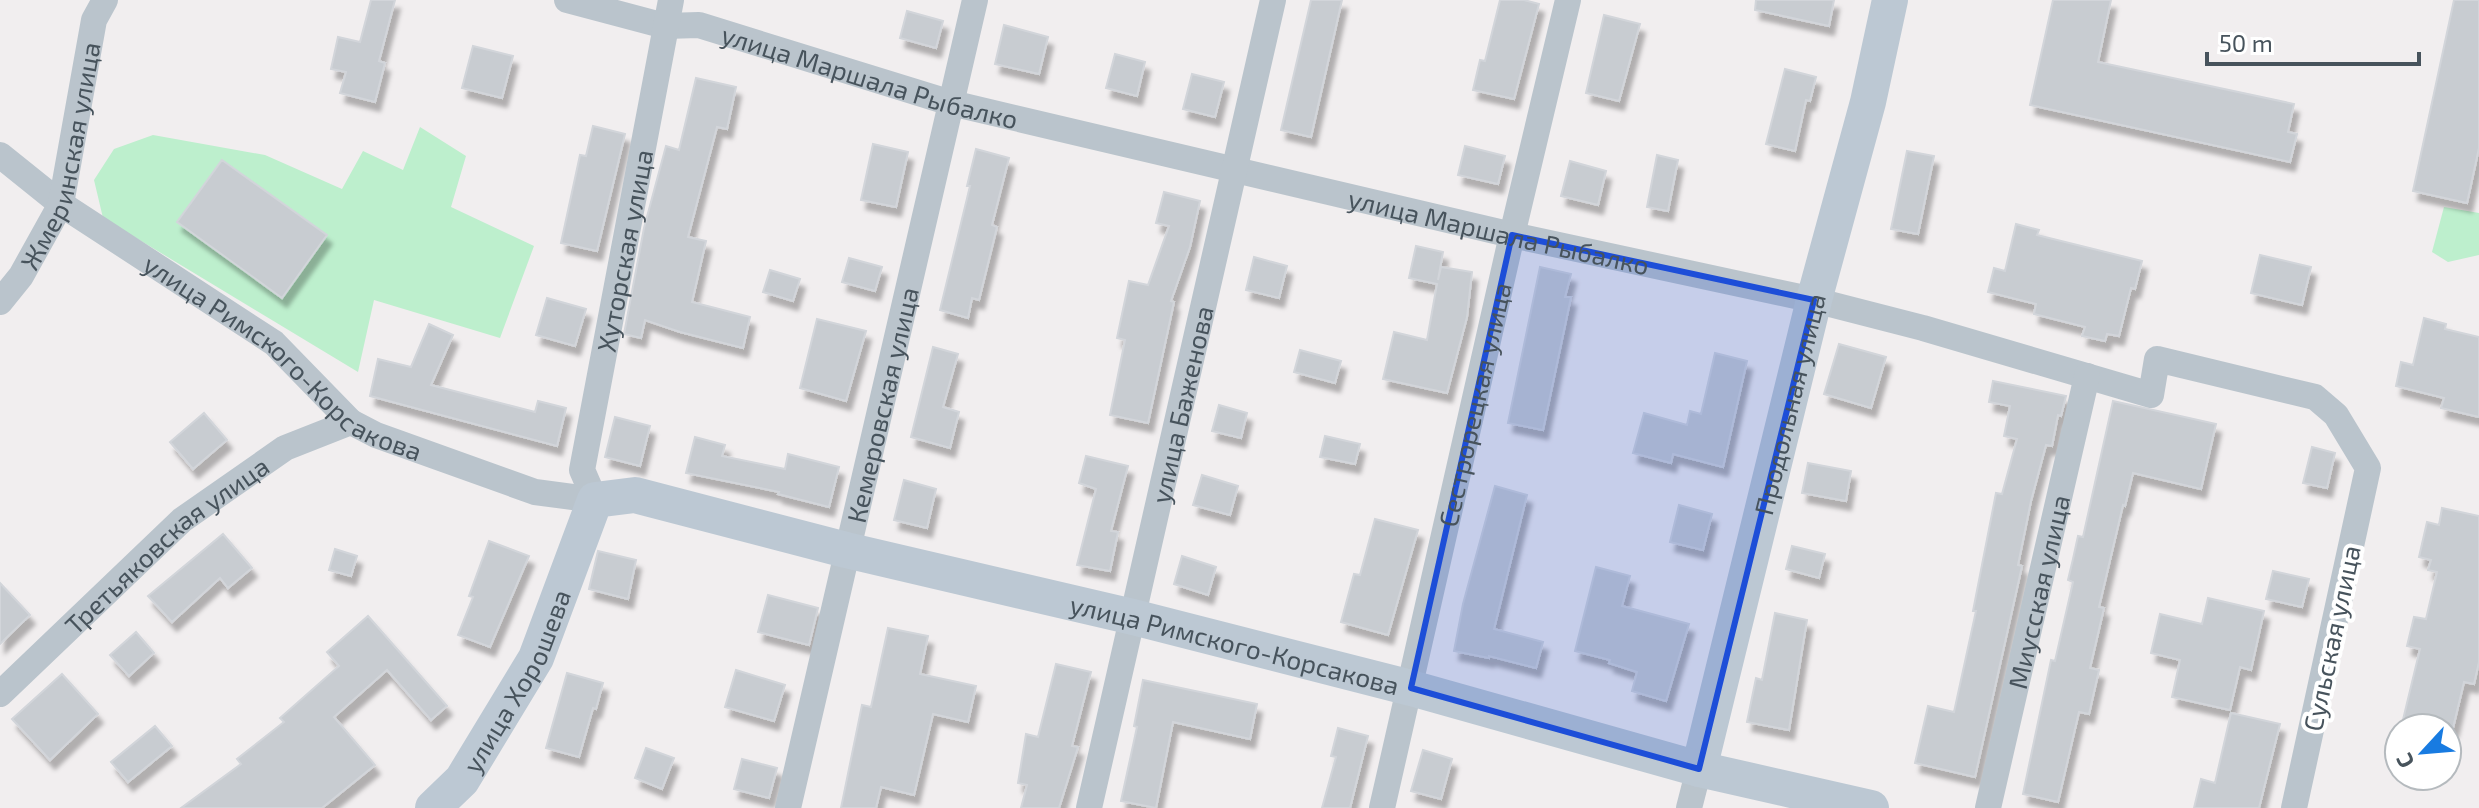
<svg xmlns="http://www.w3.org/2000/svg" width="2479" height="808" font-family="'Exo 2',sans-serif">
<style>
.green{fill:#bdefcd}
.building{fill:#c8ccd1;stroke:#d2d5da;stroke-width:2;filter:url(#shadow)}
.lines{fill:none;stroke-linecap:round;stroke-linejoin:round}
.street{stroke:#bac4cc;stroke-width:26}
.secondary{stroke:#bcc8d3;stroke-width:36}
.marked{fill:#1d4ed8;fill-opacity:0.2;stroke:#1d4ed8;stroke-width:6;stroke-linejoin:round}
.labels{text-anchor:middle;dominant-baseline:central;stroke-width:8;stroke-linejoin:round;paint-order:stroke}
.street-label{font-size:26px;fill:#47535c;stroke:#fff}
</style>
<defs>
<filter id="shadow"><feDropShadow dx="5" dy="9" stdDeviation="2" flood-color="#0004"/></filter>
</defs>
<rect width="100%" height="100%" fill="#f1eeef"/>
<path class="green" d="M420 127 466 156 451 207 534 246 500 338 374 300 358 372 103 218 94 180 114 149 153 135 265 155 342 189 363 151 403 170Z
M2444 207 2479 213V255L2448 262 2432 252Z"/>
<path class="building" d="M371 0H395L379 61 385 63 375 102 340 93 346 72 331 69 338 37 360 42Z
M1311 0H1342L1311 137 1281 130Z
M1500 0H1524L1539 4 1514 99 1473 90 1480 60 1485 61Z
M1756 0H1834L1829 26 1755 10Z
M2053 0H2111L2098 62 2294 104 2288 132 2297 134 2290 162 2030 105Z
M2454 0H2479V148L2467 203 2413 191Z
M907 11 943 21 936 48 900 38Z
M1604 15 1640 24 1619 101 1586 93Z
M1004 25 1048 37 1039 74 995 64Z
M473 46 513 56 502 98 462 88Z
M1115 54 1145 62 1137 96 1106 88Z
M1785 69 1816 77 1810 101 1806 100 1795 151 1766 144Z
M1192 74 1224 82 1215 117 1183 109Z
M696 78 736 87 727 129 717 127 688 237 706 241 692 302 750 317 743 348 680 332 645 320 641 338 624 334 644 228 666 146 679 150Z
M593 126 625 134 597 251 561 243 580 155 586 156Z
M873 144 908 152 896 207 861 200Z
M1465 146 1505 156 1498 184 1458 175Z
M976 149 1009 158 992 225 997 227 979 300 972 298 968 318 940 310 970 186H967Z
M1907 151 1934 156 1918 234 1891 229Z
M1657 155 1678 160 1668 211 1647 207Z
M222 160 327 235 282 298 177 222Z
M1570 161 1606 171 1598 205 1561 196Z
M1164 192 1200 201 1190 247 1171 301 1174 302 1148 423 1110 415 1125 340 1117 338 1129 281 1148 285 1169 226 1156 223Z
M2016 224 2039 230 2037 235 2142 261 2135 289 2131 288 2119 336 2107 334 2105 341 2082 336 2085 327 2034 314 2036 304 1988 292 1994 268 2005 271Z
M1416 246 1443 252 1438 280 1441 267 1472 272 1467 317 1447 393 1383 379 1394 332 1427 340 1437 284 1409 278Z
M2260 255 2311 267 2302 305 2251 293Z
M1254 257 1287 266 1279 298 1246 290Z
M849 258 882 267 875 291 842 282Z
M1540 267 1571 274 1565 297H1571L1543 430 1508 423Z
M770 270 800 279 793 301 763 292Z
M547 298 586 309 575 346 536 335Z
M2424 318 2446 324 2445 329 2479 337V417L2441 408 2444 398 2396 386 2401 362 2413 365Z
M817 319 866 331 846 401 800 388Z
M429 324 453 335 431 385 535 412 538 401 566 408 557 446 370 396 378 359 411 367Z
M1839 344 1886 357 1871 408 1824 394Z
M933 347 958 354 943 407 959 412 950 448 911 437Z
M1300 350 1341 361 1335 383 1294 372Z
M1715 353 1747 361 1723 467 1673 454 1671 463 1633 453 1644 413 1687 425 1690 411 1701 414Z
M1993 381 2066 396 2061 416 2058 415 2052 446 2046 445 2031 501 2018 565 2022 566 1975 777 1915 763 1928 706 1954 712 1976 611H1973L1996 493 2002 494 2017 439 2004 436 2010 406 1989 402Z
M2113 401 2216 424 2201 489 2133 473 2125 506 2123 505 2099 607 2104 608 2090 668 2099 670 2089 714 2079 712 2058 802 2023 794 2051 660 2055 661 2073 582 2068 580 2073 559 2078 536 2083 537Z
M1219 405 1247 413 1241 438 1212 431Z
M204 413 227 440 193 469 170 442Z
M615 417 650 426 640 466 605 457Z
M1325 436 1360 444 1355 464 1320 457Z
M695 437 725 445 722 456 785 469 788 454 839 467 829 507 778 494 779 492 686 473Z
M2312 447 2335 453 2327 488 2303 483Z
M1086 456 1128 466 1111 531 1118 532 1110 571 1077 565 1096 489 1079 483Z
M1808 463 1851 471 1846 501 1802 493Z
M1202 475 1238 486 1230 515 1193 505Z
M904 480 936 489 927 528 894 520Z
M1495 486 1527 495 1494 629 1543 642 1536 668 1489 656V658L1454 651 1463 604Z
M1679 505 1712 514 1703 550 1670 542Z
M2442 508 2479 516V662L2474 684 2464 682 2453 728H2401L2420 649 2407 646 2414 617 2426 619 2437 572 2428 570 2431 560 2419 557 2427 522 2439 525Z
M1375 519 1418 530 1388 635 1341 622 1354 574 1360 575Z
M223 534 252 568 228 588 220 578 172 622 148 596Z
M489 541 529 556 490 647 458 635 473 597 469 596Z
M1792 546 1825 554 1819 578 1786 569Z
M335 549 357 556 351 576 329 570Z
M598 551 636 560 628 599 589 589Z
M1182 556 1216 567 1208 595 1174 584Z
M1596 567 1630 576 1622 606 1689 624 1666 701 1632 691 1637 672 1609 663 1610 660 1575 651Z
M2273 571 2309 579 2302 607 2266 599Z
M0 583 30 615 0 644Z
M768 595 818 608 809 645 758 632Z
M2208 598 2264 611 2251 670 2240 667 2230 710 2172 697 2180 660 2151 653 2160 614 2202 624Z
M1775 613 1807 620 1789 730 1747 722 1756 678 1762 680Z
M368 616 447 706 431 720 387 670 334 717 375 765 322 808H181L241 764 237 759 284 722 280 718 339 666 327 652Z
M888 628 928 636 920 674 976 686 968 722 933 714 914 795 881 787 876 808H841L862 705 871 707Z
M136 632 154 653 129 676 110 655Z
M1056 664 1091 672 1072 746 1078 747 1059 808H1021L1027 785 1018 783 1026 734 1038 737Z
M736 670 785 685 774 721 725 707Z
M567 673 603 683 596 709 593 708 579 757 546 748Z
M62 674 98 714 50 760 12 719Z
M1143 680 1257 704 1250 739 1173 722 1156 808 1121 801 1137 727 1134 726Z
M2231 713 2280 724 2259 808H2194L2201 779 2215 783Z
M155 726 172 746 128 782 111 762Z
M1338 728 1368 736 1350 808H1322L1336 757 1331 756Z
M646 748 674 758 662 789 635 778Z
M1423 750 1452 759 1441 799 1411 791Z
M742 759 777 768 769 798 734 789Z"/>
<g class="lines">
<g class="street">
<path id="s1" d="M567 0 665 26 699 25 951 103 1512 235 1814 300 1923 328 2151 395 2157 359 2315 397 2336 415 2368 468 2294 808"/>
<path id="s2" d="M0 155 61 204 274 343 351 422 376 435 535 492 595 500"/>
<path id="s3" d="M0 302 21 276 61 204 94 20 105 0"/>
<path id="s4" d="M595 500 582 470 671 0"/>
<path id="s5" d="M0 694 182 520 285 448 351 422"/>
<path id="s6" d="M788 808 975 0"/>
<path id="s7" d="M1089 808 1273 0"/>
<path id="s8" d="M1382 808 1512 235 1568 0"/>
<path d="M1689 808 1699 769"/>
<path id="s9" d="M1988 808 2087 376"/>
</g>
<g class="secondary">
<path id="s10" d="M1699 769 1814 300 1868 102 1890 0"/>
<path id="s11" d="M433 808 462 780 536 658 595 500 635 495 846 550 1133 617 1411 688 1699 769 1871 808"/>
</g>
</g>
<path class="marked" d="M1512 235 1814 300 1699 769 1411 688Z"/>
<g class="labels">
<g class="street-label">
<text stroke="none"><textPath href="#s1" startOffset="314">улица Маршала Рыбалко</textPath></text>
<text stroke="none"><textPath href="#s3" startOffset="162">Жмеринская улица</textPath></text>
<text stroke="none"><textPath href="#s1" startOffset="962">улица Маршала Рыбалко</textPath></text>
<text stroke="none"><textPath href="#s4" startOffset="256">Хуторская улица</textPath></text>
<text stroke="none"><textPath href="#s2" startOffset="350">улица Римского-Корсакова</textPath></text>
<text stroke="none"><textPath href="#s6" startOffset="414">Кемеровская улица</textPath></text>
<text stroke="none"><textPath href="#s7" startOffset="414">улица Баженова</textPath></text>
<text stroke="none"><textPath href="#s8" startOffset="414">Сестрорецкая улица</textPath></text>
<text stroke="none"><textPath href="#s10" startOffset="376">Продольная улица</textPath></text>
<text stroke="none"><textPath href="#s5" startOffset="224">Третьяковская улица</textPath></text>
<text stroke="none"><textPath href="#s9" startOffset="222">Миусская улица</textPath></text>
<text transform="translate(2331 638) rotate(-78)">Сульская улица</text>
<text stroke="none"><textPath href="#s11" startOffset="1010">улица Римского-Корсакова</textPath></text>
<text stroke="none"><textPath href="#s11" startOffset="154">улица Хорошева</textPath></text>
</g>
</g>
<g transform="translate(2423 752) rotate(244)"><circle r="38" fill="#ffffff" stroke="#b5babe" stroke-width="2"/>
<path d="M0-6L14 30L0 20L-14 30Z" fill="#187be1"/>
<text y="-12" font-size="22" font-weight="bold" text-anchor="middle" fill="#47535c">С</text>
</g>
<path d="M2207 52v12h212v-12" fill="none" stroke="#47535c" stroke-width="4"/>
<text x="2219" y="52" font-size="24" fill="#47535c" stroke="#ffffff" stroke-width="6" paint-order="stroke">50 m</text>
</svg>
